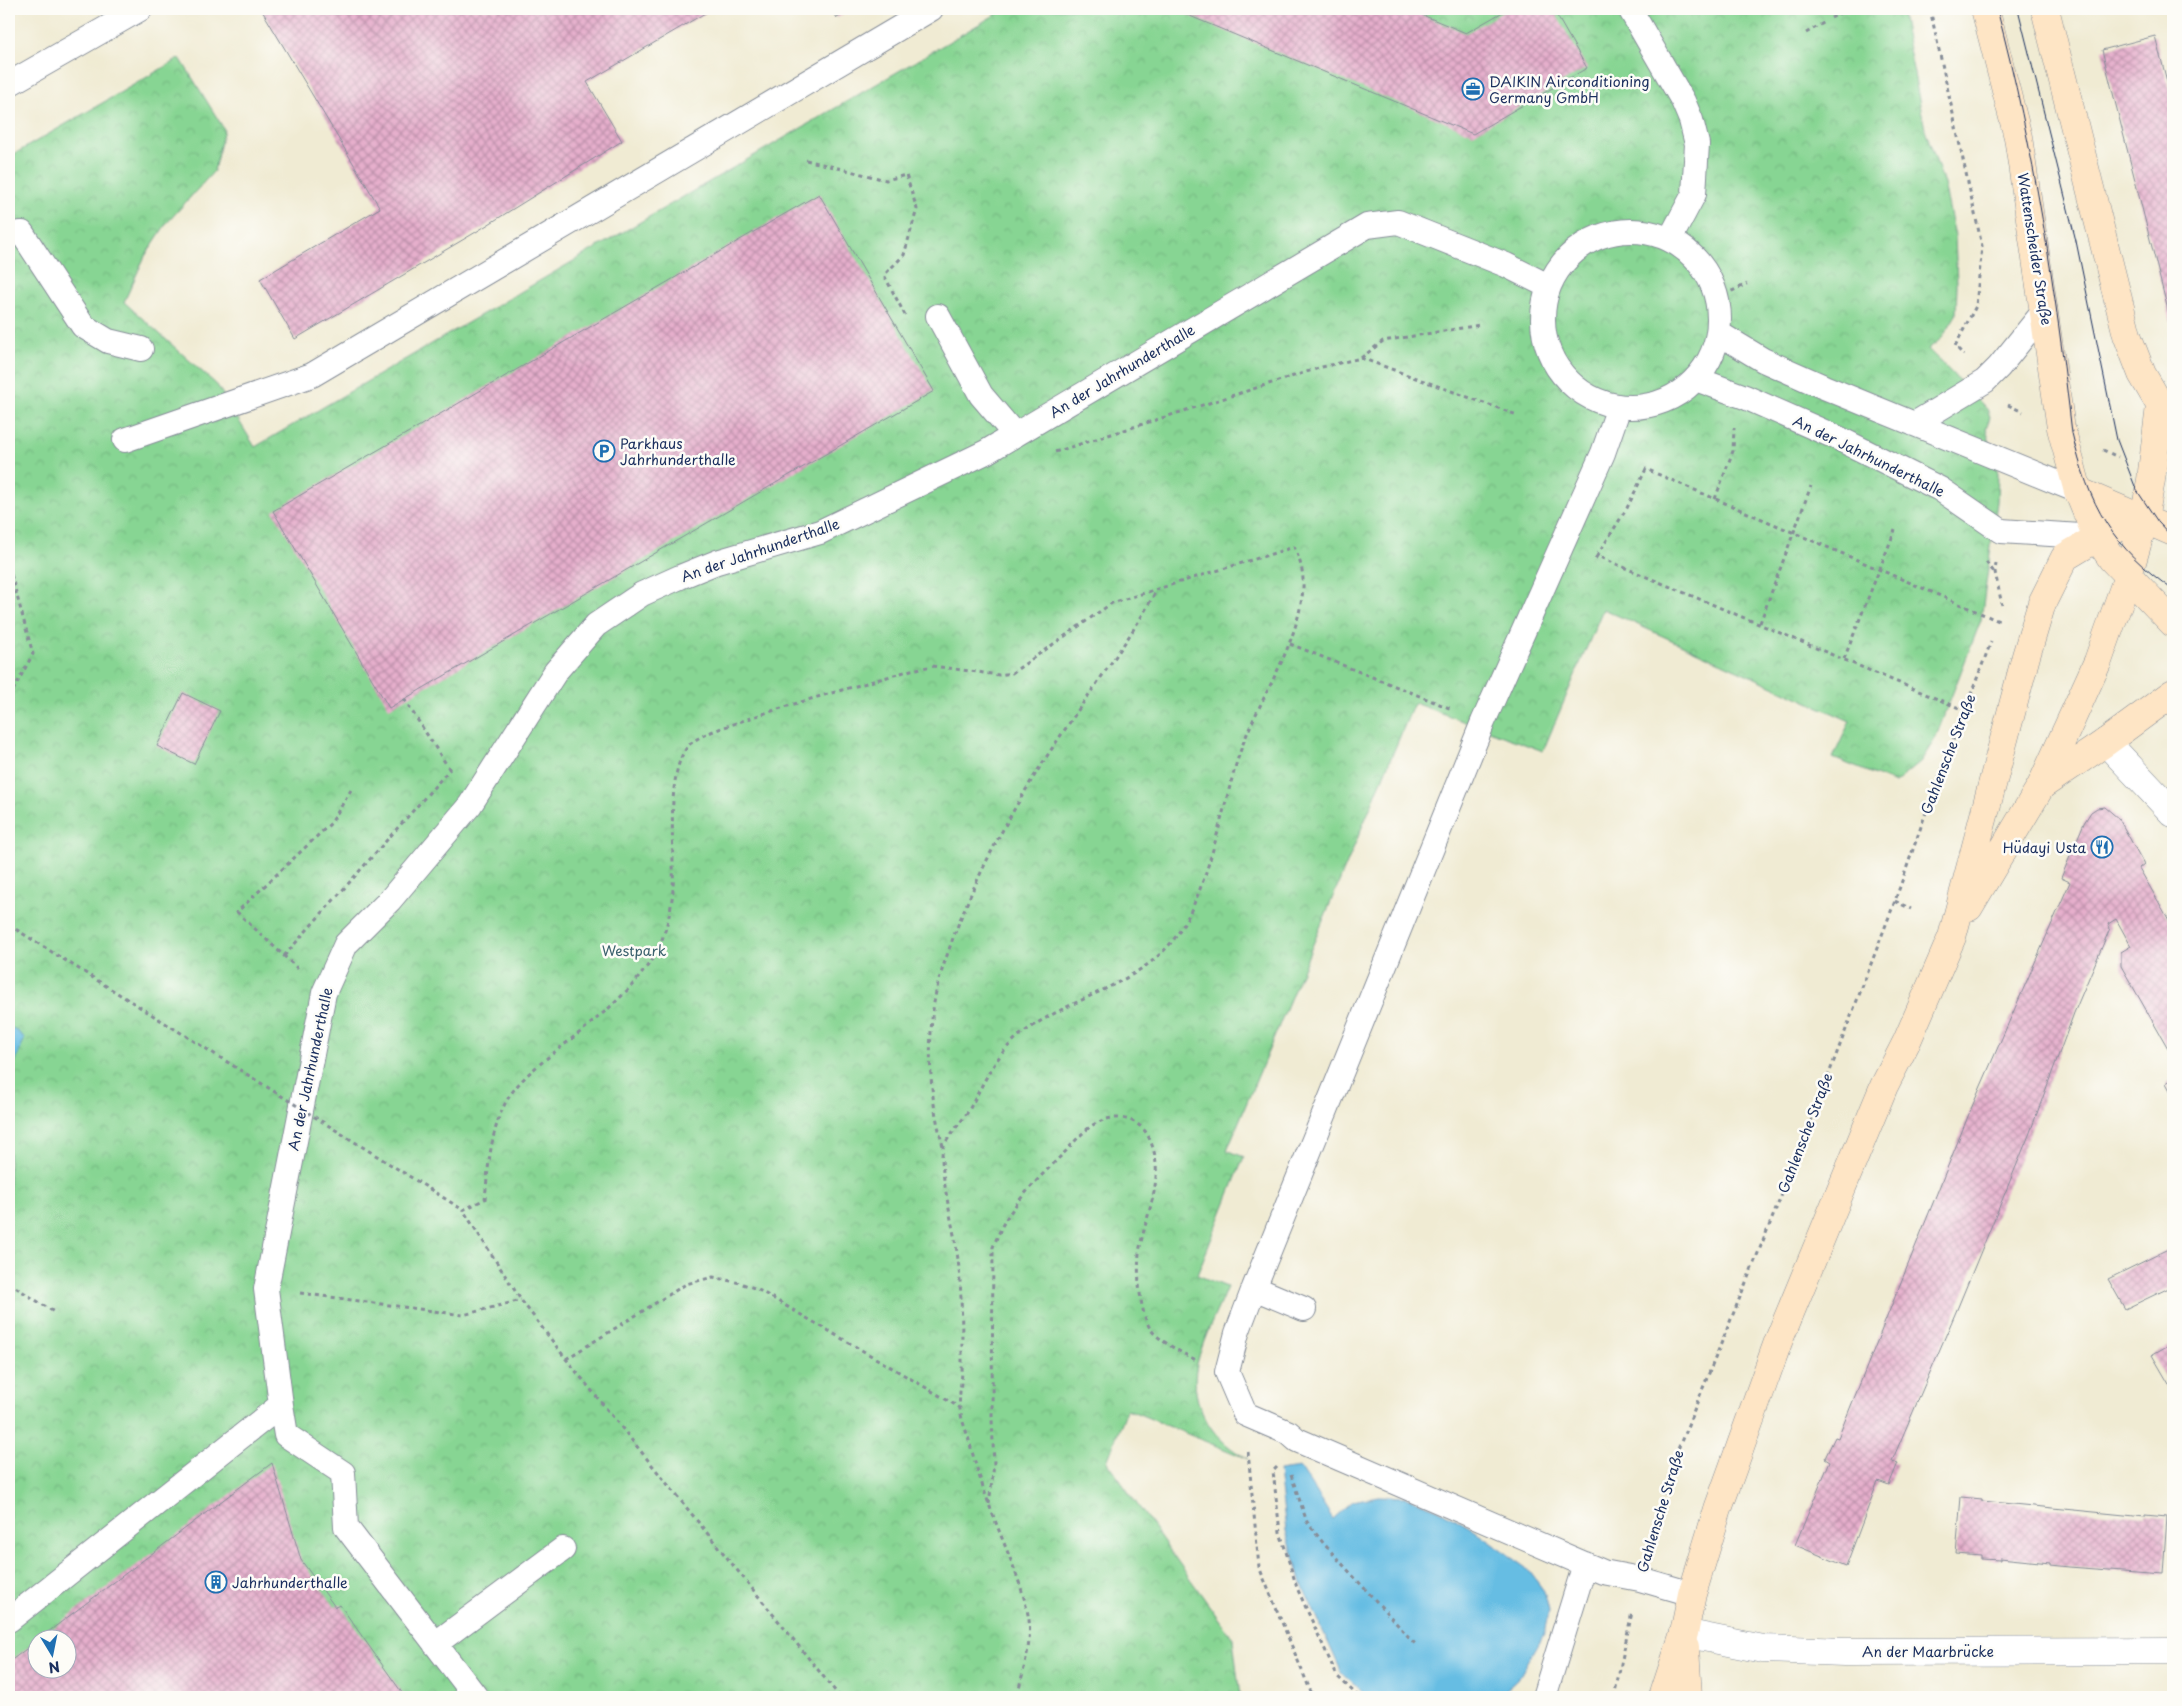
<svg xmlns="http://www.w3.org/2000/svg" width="2182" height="1706" font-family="'Playpen Sans',sans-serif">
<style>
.park{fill:url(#park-crowns);stroke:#518278;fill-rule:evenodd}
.water{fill:#66bde3;stroke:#4076a0}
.building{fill:url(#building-cross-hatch)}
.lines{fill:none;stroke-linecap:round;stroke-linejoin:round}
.lane-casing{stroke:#868d98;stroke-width:26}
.street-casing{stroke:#868d98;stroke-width:29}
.secondary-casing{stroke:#868d98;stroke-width:29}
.path{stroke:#868d98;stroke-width:3;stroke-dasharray:4 4;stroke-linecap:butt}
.lane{stroke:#fff;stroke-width:24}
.street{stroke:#fff;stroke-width:28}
.secondary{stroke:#fee5c5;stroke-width:28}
.tram{stroke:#1b2f5e;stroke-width:1}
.path-bridge{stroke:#868d98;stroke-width:3;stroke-dasharray:4 4;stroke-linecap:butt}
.labels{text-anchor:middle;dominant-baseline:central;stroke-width:5;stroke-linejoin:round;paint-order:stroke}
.poi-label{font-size:14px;fill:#1b2f5e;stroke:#fdfcf7;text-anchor:start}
.street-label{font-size:14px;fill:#1b2f5e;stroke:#fdfcf7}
.park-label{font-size:14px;fill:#3b616e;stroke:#fdfcf7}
</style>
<defs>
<pattern id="park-crowns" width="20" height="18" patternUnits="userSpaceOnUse" patternTransform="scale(1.25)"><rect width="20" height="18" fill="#87d593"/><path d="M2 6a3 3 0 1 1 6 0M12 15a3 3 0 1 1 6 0" fill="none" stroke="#74b781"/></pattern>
<pattern id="building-cross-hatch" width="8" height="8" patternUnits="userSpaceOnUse" patternTransform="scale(1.25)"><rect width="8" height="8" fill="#e6afcc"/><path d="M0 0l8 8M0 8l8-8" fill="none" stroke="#ba8fa9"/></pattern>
</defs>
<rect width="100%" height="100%" fill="#fdfcf7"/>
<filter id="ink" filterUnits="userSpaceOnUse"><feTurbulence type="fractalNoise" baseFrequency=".02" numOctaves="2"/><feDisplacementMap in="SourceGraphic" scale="10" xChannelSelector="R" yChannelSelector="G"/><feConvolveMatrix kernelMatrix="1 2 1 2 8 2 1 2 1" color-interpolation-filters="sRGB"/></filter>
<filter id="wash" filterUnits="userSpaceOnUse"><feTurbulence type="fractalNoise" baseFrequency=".0096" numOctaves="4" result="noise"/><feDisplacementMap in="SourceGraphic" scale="20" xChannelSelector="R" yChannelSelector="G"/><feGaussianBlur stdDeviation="1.12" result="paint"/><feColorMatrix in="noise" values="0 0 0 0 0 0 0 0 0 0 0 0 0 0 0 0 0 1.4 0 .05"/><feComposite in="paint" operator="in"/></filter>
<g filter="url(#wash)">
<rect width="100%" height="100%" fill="#f0ebd3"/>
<path class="park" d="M1005 9H1901L1925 129 1944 184 1955 236 1957 284 1956 315 1942 338 1928 349 1987 409 1990 417 1986 428 1998 473 1997 502 1981 620 1935 739 1921 761 1895 783 1833 758 1850 721 1603 609 1543 751 1414 703 1227 1150 1244 1157 1197 1275 1227 1287C1217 1312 1203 1338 1197 1364 1188 1405 1213 1441 1248 1459L1127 1409 1107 1462 1233 1639 1240 1697H9V157L180 58 224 129 214 171 166 224 145 256 124 302 217 385 255 447ZM38 1638H68V1668H38Z"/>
<path class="water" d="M13 1028 25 1038 9 1077V1031Z
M1300 1468 1333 1519 1353 1501 1378 1496 1406 1497 1438 1509 1471 1528 1527 1568 1544 1591 1549 1611 1544 1634 1518 1679 1498 1697H1369L1342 1673 1303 1587 1286 1531 1279 1471Z"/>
<g id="blocks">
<path class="building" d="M261 9H712L587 82 622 141 476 232 295 339 260 279 380 208Z
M832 9H852L837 18Z
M1173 9H1408L1466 33 1508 9H1553L1587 68 1473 134Z
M2155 36 2173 104V330L2102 50Z
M819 194 934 391 389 708 273 511Z
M183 693 220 711 194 764 157 746Z
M2105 807 2119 819 2144 864 2139 868 2173 927V1057L2121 966V952L2131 946 2116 919 2108 924 2110 928 2108 933 2074 1013 2029 1135 1958 1307 1892 1461 1898 1463 1889 1485 1878 1481 1846 1566 1795 1545 1830 1461 1825 1458 1835 1437 1838 1438 1971 1109 2070 882 2061 878 2084 823 2091 812 2097 808Z
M2173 1079V1096L2166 1083Z
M2173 1247V1286L2125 1309 2108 1279Z
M2173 1343V1391L2152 1355Z
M272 1463 301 1560 335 1607 340 1605 405 1697H9V1662L38 1640V1668H68V1638H40Z
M1961 1497 1982 1499V1501L2145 1517V1515L2167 1517 2163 1574 2069 1567 2050 1565V1563L2000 1558V1560L1981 1559V1556L1956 1554Z"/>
</g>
</g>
<g filter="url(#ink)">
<use href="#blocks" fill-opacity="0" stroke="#868d98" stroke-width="1"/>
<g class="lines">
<g class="lane-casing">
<path id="lane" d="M1630 9 1683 101 1691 120 1697 144 1694 194 1670 239
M9 84 140 9
M1543 319a88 88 0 1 1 176 0a88 88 0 1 1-176 0Z
M9 234 22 233 83 326 108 341 141 349
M938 316 981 395 1015 435
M1718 333 1763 360 1824 387 2078 491
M1696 379 1745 397 1840 439 1940 489 2001 531 2097 537
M1619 407 1603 453 1483 722 1254 1288 1237 1333 1227 1372 1245 1414 1289 1433 1297 1440 1603 1572 1640 1579 1692 1594
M1914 424 1985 381 1999 367 2045 310
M125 440 312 375 931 9
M1254 1288 1304 1309
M281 1405 286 1435 343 1473 346 1527 476 1697
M9 1620 281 1405 266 1289 324 993 346 944 390 900 470 805 556 671 596 625 642 594 680 577 717 562 820 532 986 452 1367 226 1398 222 1506 265 1548 286
M435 1644 563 1549
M1544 1697 1585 1564"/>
</g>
<g class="street-casing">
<path id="street" d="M2106 742 2173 813
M1684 1633 1763 1649 1844 1652 2173 1651"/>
</g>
<g class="secondary-casing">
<path id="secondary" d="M1985 9 2018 137 2061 428 2078 491 2097 537 2112 559 2173 623
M2045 9 2127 335 2142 374 2170 422
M2078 491 2173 532
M2041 786 2106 742 2173 693
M1969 907 2041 786 2098 661 2128 576 2144 520 2151 480 2160 406
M1685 1647 1688 1697
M1663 1697 1684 1633 1692 1594 1718 1509 1778 1342 1884 1086 1907 1041 1952 937 2026 656 2042 603 2065 557 2110 530 2144 520"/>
</g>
<path class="path" d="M1930 9 1982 246 1976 306 1955 346 1964 355
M1831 18 1848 9
M1806 33 1825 22
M806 160 886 180 906 175 917 209 904 255 884 275 905 315
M1717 298 1747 284
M1361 358 1383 341 1480 325
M2008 405 2023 412
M2103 450 2118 457
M1055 452 1322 367 1361 358 1517 415
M1715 499 1733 451 1734 428
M1597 556 1627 508 1646 469 2001 622
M1595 559 1597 556 1966 711
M1986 562 1994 572
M1996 563 1995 572 2002 605
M9 567 33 654 9 698
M1760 623 1811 486
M1290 644 1452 709
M1844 659 1895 530
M404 699 450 770
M1895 901 1911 909
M284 956 450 769
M298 969 237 912 331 823 351 790
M943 1146C930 1100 927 1051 934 1003 937 981 946 959 953 938 981 863 1022 791 1068 725 1098 680 1132 637 1157 589
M9 1283 54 1312
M300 1293 463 1315 521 1300
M566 1359 686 1284 713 1277 740 1283 757 1289 959 1407
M1248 1452 1259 1567 1313 1697
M1277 1467 1273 1471 1280 1532 1297 1588 1337 1676 1359 1697
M1291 1475 1307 1522 1324 1544 1417 1646
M989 1504 994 1465 992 1419 993 1247C996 1240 999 1233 1002 1226 1018 1197 1043 1174 1066 1151 1073 1143 1081 1134 1090 1127 1110 1112 1140 1115 1150 1140 1166 1176 1147 1211 1140 1247 1136 1266 1139 1315 1152 1331 1161 1342 1184 1354 1196 1360
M1648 1548 1674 1459 1798 1155 1895 901 1931 798 1991 642
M840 1697 566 1359 521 1300 463 1210 485 1199C488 1169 490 1138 502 1110 513 1084 535 1068 556 1051 593 1022 642 986 661 942 667 927 672 906 673 889 675 854 664 769 690 744 701 734 725 727 739 722 796 702 854 687 911 670L933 666 999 675 1012 673 1112 603 1294 547C1302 563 1305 579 1302 597 1294 654 1257 701 1239 755 1221 810 1207 901 1170 944 1133 987 1066 999 1020 1035 996 1054 983 1084 969 1110 963 1120 945 1140 943 1148 938 1165 954 1230 957 1252 962 1288 962 1326 962 1363 963 1378 958 1394 960 1409 961 1419 966 1430 969 1440 977 1472 988 1503 1000 1533 1011 1561 1024 1590 1029 1620 1032 1646 1022 1673 1017 1697
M1614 1697 1632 1612"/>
<use href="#lane" class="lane"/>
<use href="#street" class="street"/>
<use href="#secondary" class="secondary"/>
<path class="tram" d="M1997 9C2034 148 2056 290 2072 433 2089 506 2112 547 2173 590
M2018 9 2076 241 2117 440 2136 489 2158 522 2173 538"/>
<path class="path-bridge" d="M9 925 463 1210"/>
</g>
</g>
<defs>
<g id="office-ring" transform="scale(1.125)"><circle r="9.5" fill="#fdfcf7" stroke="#1f6fb2" stroke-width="1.5"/><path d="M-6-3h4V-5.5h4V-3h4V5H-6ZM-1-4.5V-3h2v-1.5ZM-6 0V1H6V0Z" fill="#1f6fb2"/></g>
<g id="parking-ring" transform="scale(1.125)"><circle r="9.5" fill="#fdfcf7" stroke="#1f6fb2" stroke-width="1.5"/><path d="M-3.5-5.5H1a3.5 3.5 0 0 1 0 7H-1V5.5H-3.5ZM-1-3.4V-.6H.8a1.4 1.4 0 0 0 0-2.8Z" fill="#1f6fb2"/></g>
<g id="restaurant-ring" transform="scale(1.125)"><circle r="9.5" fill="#fdfcf7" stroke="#1f6fb2" stroke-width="1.5"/><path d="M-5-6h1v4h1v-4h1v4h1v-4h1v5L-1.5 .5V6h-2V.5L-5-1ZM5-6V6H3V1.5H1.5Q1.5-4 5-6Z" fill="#1f6fb2"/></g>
<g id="building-ring" transform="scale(1.125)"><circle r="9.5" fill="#fdfcf7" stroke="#1f6fb2" stroke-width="1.5"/><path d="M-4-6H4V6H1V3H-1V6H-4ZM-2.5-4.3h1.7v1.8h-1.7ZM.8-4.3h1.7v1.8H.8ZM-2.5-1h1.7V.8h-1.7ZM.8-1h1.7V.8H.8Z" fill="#1f6fb2"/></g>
</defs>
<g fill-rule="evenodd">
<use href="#office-ring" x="1473" y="89"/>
<use href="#parking-ring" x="604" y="451"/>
<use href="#restaurant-ring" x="2102" y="847"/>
<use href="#building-ring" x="216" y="1582"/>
</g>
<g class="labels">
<g class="poi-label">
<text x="1489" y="81">DAIKIN Airconditioning<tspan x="1489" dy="16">Germany GmbH</tspan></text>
<text x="620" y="443">Parkhaus<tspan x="620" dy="16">Jahrhunderthalle</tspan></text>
<text x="2086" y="847" text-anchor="end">Hüdayi Usta</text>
<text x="232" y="1582">Jahrhunderthalle</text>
</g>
<g class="street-label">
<text transform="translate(2035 249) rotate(81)">Wattenscheider Straße</text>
<text transform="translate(1122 371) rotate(-31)">An der Jahrhunderthalle</text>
<text transform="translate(1869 456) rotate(26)">An der Jahrhunderthalle</text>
<text transform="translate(760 550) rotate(-19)">An der Jahrhunderthalle</text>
<text transform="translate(1948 754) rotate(-69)">Gahlensche Straße</text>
<text transform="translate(310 1069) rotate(-78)">An der Jahrhunderthalle</text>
<text transform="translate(1805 1133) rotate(-69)">Gahlensche Straße</text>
<text transform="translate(1660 1511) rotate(-73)">Gahlensche Straße</text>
<text x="1928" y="1651">An der Maarbrücke</text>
</g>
<g class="park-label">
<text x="634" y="950">Westpark</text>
</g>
</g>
<rect width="2182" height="1706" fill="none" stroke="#fdfcf7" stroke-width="30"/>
<g transform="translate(52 1654) rotate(170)"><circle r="24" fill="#fdfcf7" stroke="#a3aaba"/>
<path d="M0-4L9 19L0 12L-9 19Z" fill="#1f6fb2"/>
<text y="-8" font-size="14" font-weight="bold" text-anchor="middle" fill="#1b2f5e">N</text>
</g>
</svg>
